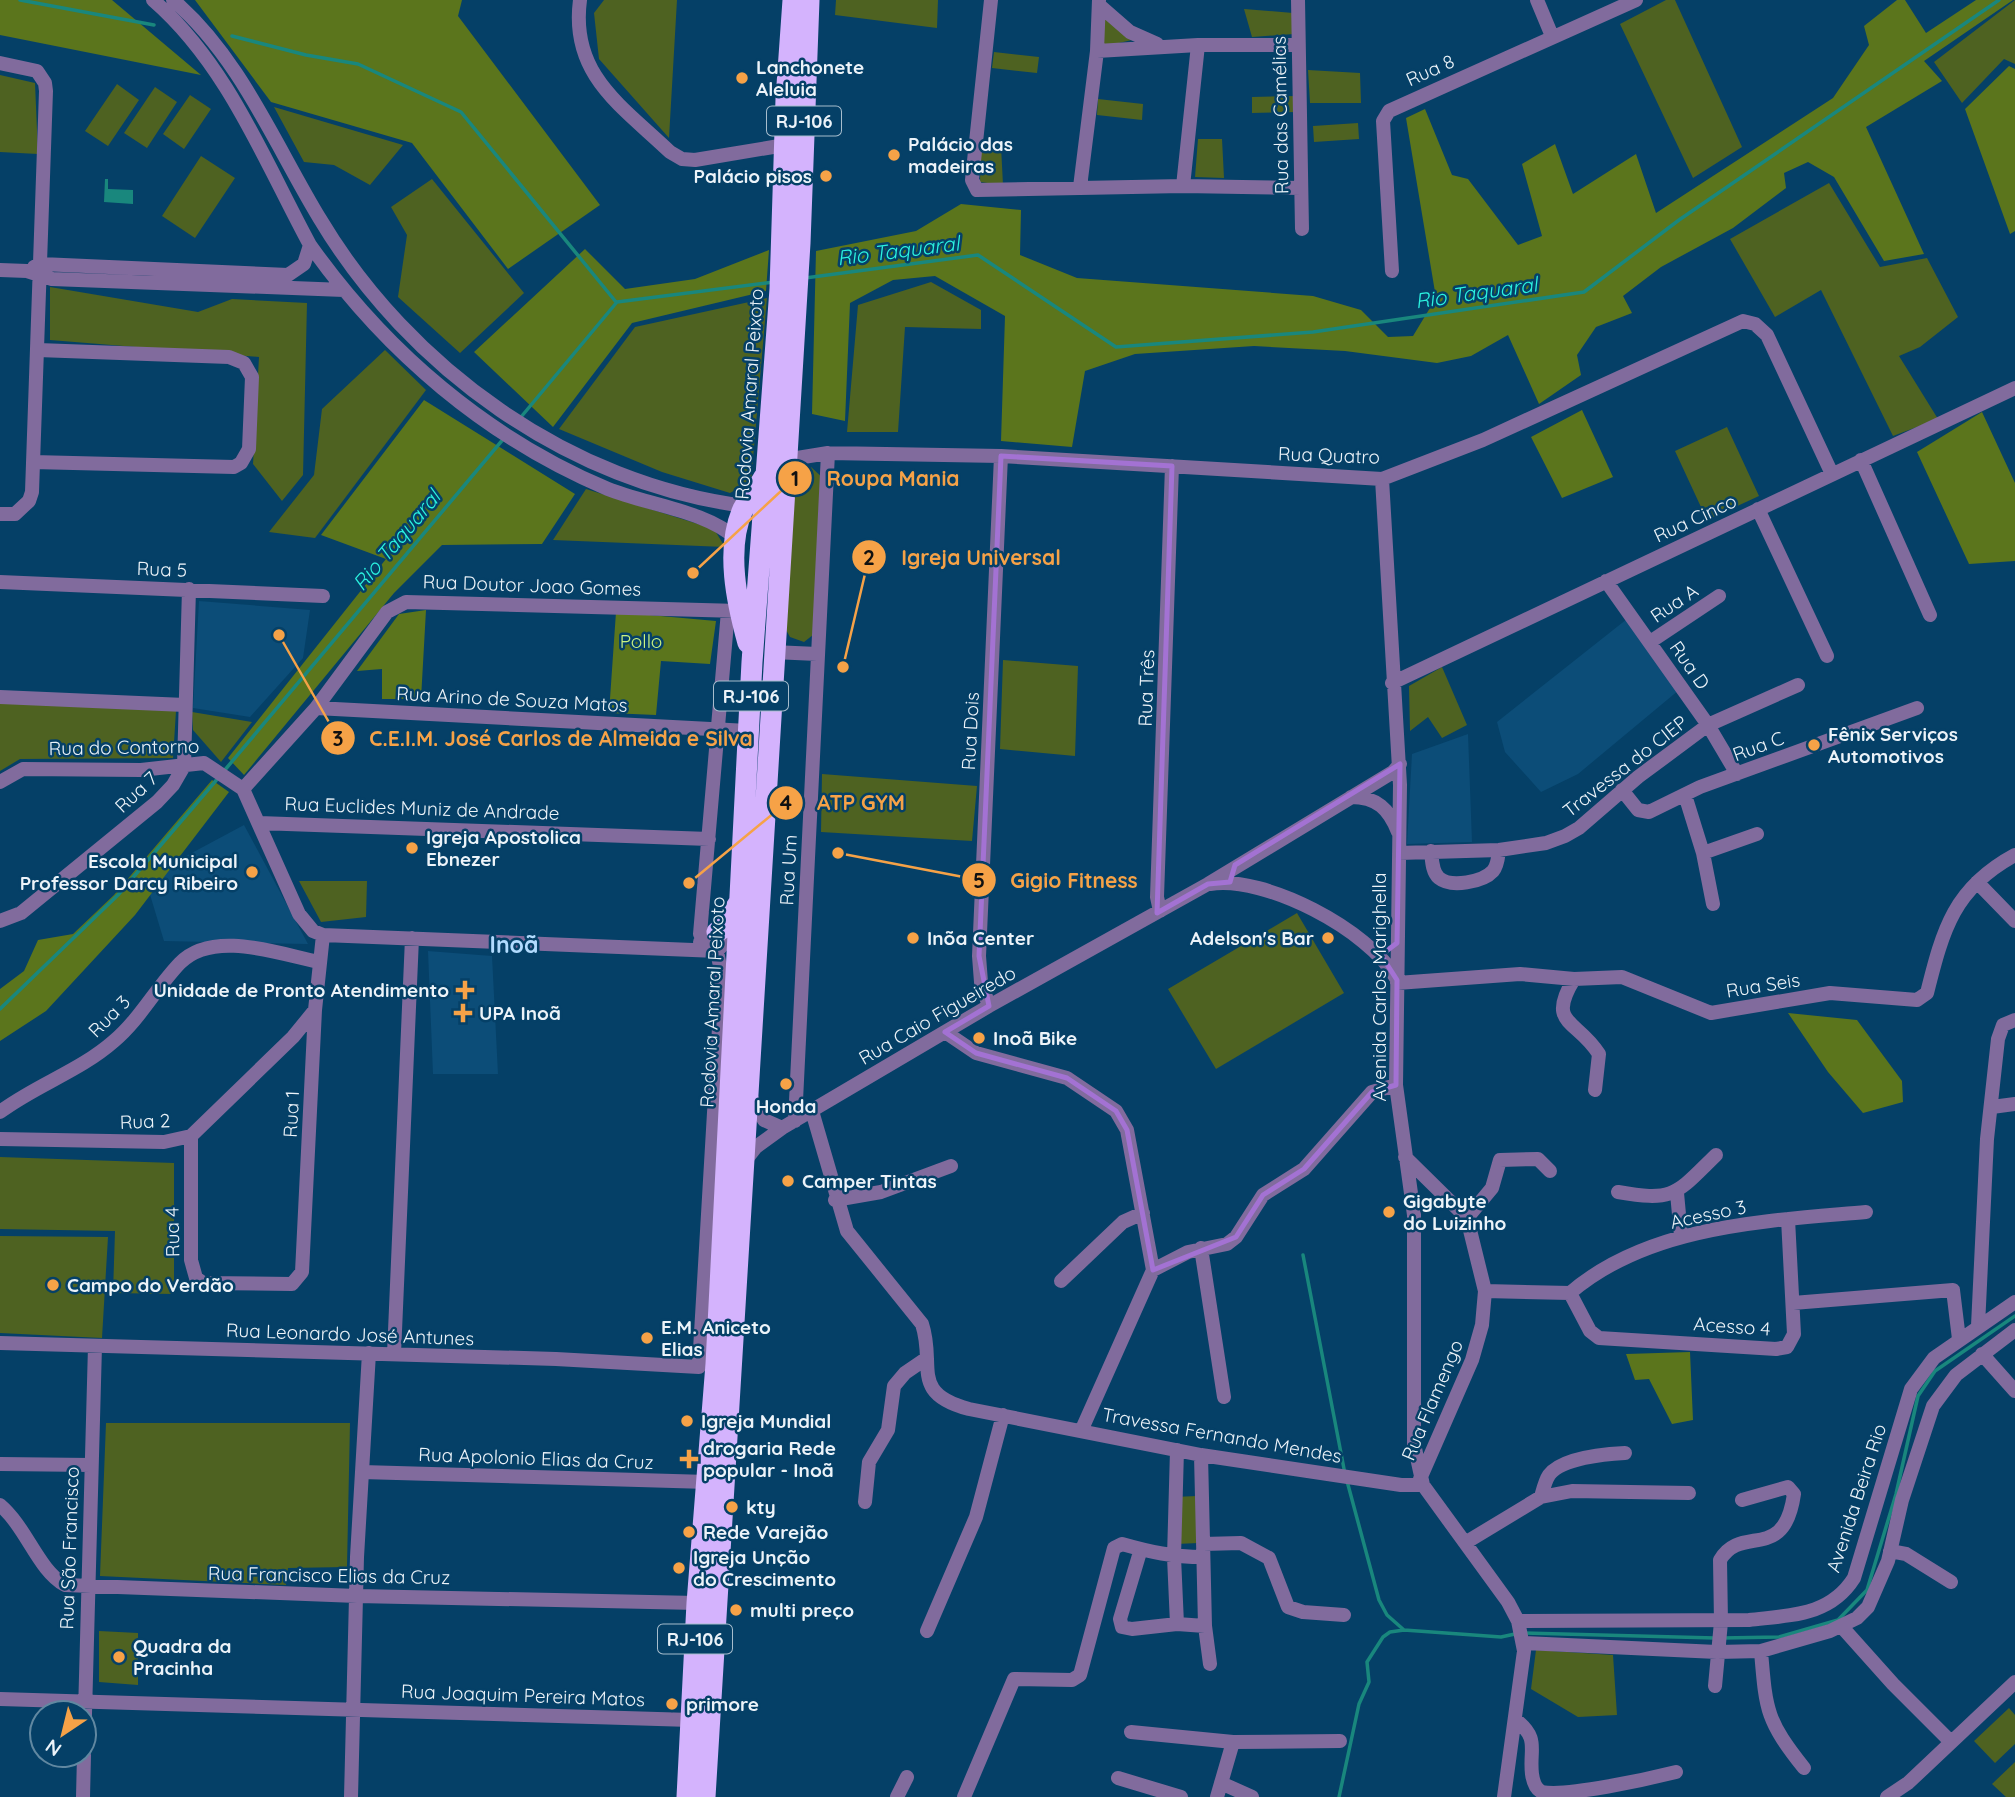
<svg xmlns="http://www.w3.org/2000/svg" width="2015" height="1797" font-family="Quicksand,sans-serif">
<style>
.built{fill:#0c4d78}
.green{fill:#4e6221}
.forest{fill:#5b751c}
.water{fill:#19877d}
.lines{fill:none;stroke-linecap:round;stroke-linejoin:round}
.stream{stroke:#19877d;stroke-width:3.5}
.minor{stroke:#816b9d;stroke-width:14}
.highway{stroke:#d4b3fd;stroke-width:21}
.marked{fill:none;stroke:#a372d3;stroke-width:5;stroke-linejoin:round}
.poi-dot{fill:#f6a247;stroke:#054067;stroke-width:2.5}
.labels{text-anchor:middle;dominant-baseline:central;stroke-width:5;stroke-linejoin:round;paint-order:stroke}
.shield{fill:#054067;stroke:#a7bdcd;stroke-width:2}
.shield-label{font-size:18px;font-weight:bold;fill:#ecf3f9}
.poi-label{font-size:19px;font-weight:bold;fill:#ecf3f9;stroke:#054067;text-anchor:start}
.street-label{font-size:19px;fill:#ecf3f9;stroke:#054067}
.park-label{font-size:19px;fill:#cbf280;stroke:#054067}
.water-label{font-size:21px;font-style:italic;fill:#2bf3e0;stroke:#054067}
.quarter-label{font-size:23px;font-weight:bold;fill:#b2dbfe;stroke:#054067}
.leader{fill:none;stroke:#f6a247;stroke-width:2.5}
.callout-dot{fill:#f6a247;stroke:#054067;stroke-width:2.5}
.mark-label{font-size:21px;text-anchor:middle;font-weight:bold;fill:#111}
.callout-label{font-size:21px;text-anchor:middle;font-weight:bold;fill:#f6a247;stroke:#054067;stroke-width:5;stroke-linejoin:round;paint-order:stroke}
</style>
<rect width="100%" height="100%" fill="#054067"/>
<path class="built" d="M199 601 310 610 303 658 250 717 193 708Z
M1627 619 1679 690 1578 774 1541 792 1505 752 1497 722Z
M1468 734 1472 842 1407 844 1412 754Z
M244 825 308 944 164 941 145 878Z
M428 951 492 956 498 1074H433Z"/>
<path class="green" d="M604 0H677L669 138 599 59 594 13Z
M836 0H938L937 28 835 15Z
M1666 0H1675L1742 147 1693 178 1620 24Z
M2015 0V64L2004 59 1962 103 1934 62Z
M1244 9 1293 13 1294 34 1252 37Z
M1103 16 1136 39 1106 46 1101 42Z
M994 52 1039 57 1037 73 992 68Z
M1308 70 1360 73 1361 103H1310Z
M0 75 35 83 38 154 0 152Z
M117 84 139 100 108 146 85 131Z
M155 87 177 102 147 148 124 133Z
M190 95 211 109 184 149 163 134Z
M1297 96V112L1252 113V97Z
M1098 99 1143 104 1142 120 1097 115Z
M274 107 403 145 370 185 334 165 304 162Z
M1358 123 1359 139 1314 142 1313 126Z
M1198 139H1222L1224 178 1195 177Z
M981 145 1001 146 1003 185 980 182Z
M201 156 235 178 195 238 162 216Z
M432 179 524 293 460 353 398 297 407 235 391 207Z
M1829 183 1880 267 1927 258 1958 317 1920 347 1899 356 1938 419 1893 436 1821 290 1775 317 1730 239Z
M931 282 981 310V329L905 327 898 432H847L858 305Z
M50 287 198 312 232 299 307 303 303 475 282 501 253 464 259 357 50 340Z
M767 298 751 481 730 493 662 472 559 429 635 327Z
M385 350 426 390 315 538 269 532 314 475 322 409Z
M1727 427 1759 496 1707 520 1675 451Z
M811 467 825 480 818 631 804 642 790 637 785 628 794 479 802 470Z
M586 489 714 529 725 547 553 540Z
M1003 660 1078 666 1075 756 1000 749Z
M1442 667 1467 725 1442 738 1428 717 1410 731 1409 686Z
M0 703 176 711 173 758 20 759 0 771Z
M192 712 252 722 221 762 193 730Z
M822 774 977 786 972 841 821 832Z
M299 881H367L366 917 321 922Z
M1297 913 1344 993 1216 1069 1168 989Z
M0 1157 174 1163V1294L113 1293 115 1231 0 1229Z
M0 1236 108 1237 102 1338 0 1333Z
M106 1423H350L347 1567 288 1568 286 1585 100 1576Z
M1197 1496 1199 1543 1176 1544 1174 1497Z
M99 1631 138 1633V1685L99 1682Z
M1536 1650 1613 1655 1617 1715 1578 1717 1531 1689Z
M2009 1708 2015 1715V1744L1995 1763 1974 1741Z
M2015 1762V1797H2006L1992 1784Z"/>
<path class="forest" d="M0 0H112L201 75 0 35Z
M195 0H462L458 16 600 205 508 269 412 143 271 102Z
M1897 0H1905L1926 33 1976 0H2013L1924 61 1942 81 1866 127 1924 254 1884 261 1834 177 1808 162 1784 173 1786 188 1733 228 1661 267 1623 296 1632 313 1596 327 1577 355 1581 375 1539 404 1508 335 1471 356 1437 363 1345 351 1254 346 1135 354 1085 371 1072 447 1001 441 1005 316 935 276 893 280 850 303 845 421 812 414 816 251 916 231 961 204 1021 210 1020 255 1077 278 1313 296 1361 310 1388 337 1413 336 1436 298 1406 118 1425 109 1452 175 1468 179 1518 245 1542 236 1522 164 1555 144 1573 194 1636 154 1656 213 1833 98 1869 45 1864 26Z
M2009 66 2015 69V231L2010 234 1965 109Z
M585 249 625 289 695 279 769 250 766 291 632 323 553 427 474 352Z
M424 400 575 494 542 544 442 545 394 593 244 775 228 758 386 559 321 535Z
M1582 410 1613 477 1562 498 1531 437Z
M1982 412 2015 483V561L1969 564 1917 452Z
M426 610 421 699H382V669L357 671 399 614Z
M616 612 716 621 710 664 661 661 656 715 609 713Z
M212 780 229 792 135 915 46 1011 0 1041V989L24 971 38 940 73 934 114 895Z
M1788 1013 1857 1020 1902 1081 1903 1102 1863 1113 1828 1072Z
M1690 1352 1693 1420 1672 1424 1649 1379 1635 1380 1626 1354Z"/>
<path class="water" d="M105 179H108V189L133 190V204L104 202Z"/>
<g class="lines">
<path class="stream" d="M20 0 154 25
M232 36 306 55 358 64 461 112 616 302
M805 278 978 255 1116 347 1313 332 1584 292 1679 220 1999 0
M521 417 617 302 774 282
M224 771 505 437
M0 1009 118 895 219 777
M1303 1255 1345 1474
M1347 1481 1379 1600 1387 1615 1404 1630
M1523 1633 1715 1638
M1722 1638 1779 1637 1838 1620 1867 1590 1896 1494 1918 1396 1935 1371 2015 1316
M1339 1797 1359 1704 1369 1682 1367 1662 1383 1637 1390 1632 1404 1630 1501 1637 1515 1634"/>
<path class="minor" d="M153 0C227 64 264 160 310 245 386 352 487 438 608 489 645 504 710 512 736 539
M173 0C240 57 275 145 320 219 409 368 570 484 745 506
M580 0C570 75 622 106 670 152L682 159 695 160 785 145
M991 0 972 180 977 190 1183 186 1301 188
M1298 0 1302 229
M1537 0 1552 36
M1099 5 1130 32 1157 44
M1097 51 1198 45H1298
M0 63 37 71 45 83 46 91 32 492 29 501 15 514H0
M1183 186 1198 45
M1080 187 1097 51 1099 0
M34 267 41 264 288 275 304 264 310 245
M0 270 27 271 52 279 344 290
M1392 271 1383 121 1389 111 1636 0
M785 460 828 453 1001 456 1382 479 1483 440 1743 321 1755 324 1767 335 1832 474
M1861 460 1930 615
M33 462 234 467 241 463 249 449 252 377 244 363 229 357 38 350
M1382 479 1400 785 1396 1085 1414 1215V1444L1423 1485 1508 1602 1518 1621 1524 1651 1504 1797
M1758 509 1827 656
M1606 581 1708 725 1737 774
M0 582 323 596
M1650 642 1719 596
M773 652 817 654
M1392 683 2015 388
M0 697 185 705
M316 708 748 731
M0 782 23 769 141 770 204 763 243 789
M243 789 299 914 313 931 323 935 717 951 725 942 721 934H709L706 942 709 949
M243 789 316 708 387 612 406 602 739 611
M1622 790 1638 810 1649 812 1700 787 1917 708
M1685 795 1703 853 1713 904
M1351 797C1377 797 1389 809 1398 832
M259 823 709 839
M1431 851C1432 860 1432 872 1439 878 1451 888 1483 882 1493 871 1498 865 1498 857 1499 850
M1399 853 1499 850 1546 843 1565 836 1579 828 1638 777 1708 725 1798 685
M1703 853 1757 834
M1977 882 2015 921
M1210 884C1265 875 1369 930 1396 978
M1160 911 1157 897 1172 466
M0 921 21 913 157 802 173 785 184 766 189 589
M700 942H706L700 934 728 611
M1574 979C1546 1025 1577 1019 1599 1054L1595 1090
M1397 983 1520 974 1574 979 1622 977 1711 1013 1830 993 1917 1000 1927 993C1943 929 1954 888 2015 855
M989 1006 981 982 979 956 1001 456
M945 1032 976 1053 1067 1078 1116 1111 1127 1130 1153 1270 1082 1429
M750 1096 764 1120 782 1128
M1992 1107 2015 1104
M812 1111 847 1231 922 1324C936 1366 909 1393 969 1409L1201 1455 1401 1485H1423
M0 1112C36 1085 80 1071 114 1041 140 1019 156 988 180 963 213 929 279 954 319 962
M795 1121 828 453
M191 1136V1260L196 1278 203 1283 292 1284 302 1272 315 1010 323 935
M0 1139 164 1142 191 1136 293 1037 315 1010
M1405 1157 1467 1218 1485 1291 1482 1325 1472 1360 1420 1479
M745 1161 756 1147 782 1128 989 1006 1208 884 1393 772 1400 764
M1618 1192C1675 1202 1676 1194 1716 1155
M1677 1193 1681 1236
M835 1200 881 1192 951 1166
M1467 1218 1492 1188 1500 1160 1538 1159 1550 1171
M1201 1248 1224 1397
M1153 1270 1188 1252 1227 1244 1236 1237 1263 1195 1304 1169 1372 1092 1396 1085
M1061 1281 1123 1222 1143 1213
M1485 1291 1570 1293
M1570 1293 1590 1331 1599 1338 1776 1349 1787 1347 1794 1334 1788 1219
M1570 1293C1649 1225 1766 1221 1866 1212
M1793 1303 1953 1290 1959 1339
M1978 1326 1987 1139 1998 1039 2003 1025 2015 1020
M0 1343 556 1359 699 1367 722 977 717 951
M394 1354 412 938
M1982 1354 2015 1391
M1177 1450 1174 1557 1177 1624
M1201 1455 1205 1626 1210 1664
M0 1464 91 1465
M362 1472 708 1482
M1541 1497C1543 1490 1545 1481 1549 1475 1562 1458 1605 1454 1625 1453
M865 1502 869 1462 888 1430 894 1386 905 1373 927 1358
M0 1505C27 1528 38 1570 65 1585L357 1596 697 1603
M1465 1543 1541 1497 1572 1491 1689 1493
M1203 1544 1241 1543 1269 1558 1288 1607 1303 1612 1344 1615
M1890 1551 1906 1554 1951 1582
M1140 1552 1120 1619 1122 1627 1132 1629 1177 1624 1205 1626
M1518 1621 1749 1620C1791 1615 1830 1616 1854 1578L1911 1389 1934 1358 2015 1302
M1842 1627 1893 1684 1951 1742
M927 1631 976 1517 1003 1415
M1524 1643 1717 1652 1761 1651 1830 1631 1857 1618 1868 1607 1888 1561 1902 1500 1933 1406 1956 1375 2015 1330
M1761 1651C1766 1711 1766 1720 1804 1768
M1715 1686 1721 1622 1720 1560C1742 1523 1784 1564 1794 1494L1788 1487 1742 1500
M0 1699 691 1720
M1516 1720C1540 1739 1529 1749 1532 1774 1533 1781 1535 1789 1542 1792 1567 1797 1648 1779 1676 1772
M1131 1732 1233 1742 1340 1741
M84 1750 95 1346
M1118 1778 1181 1797
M1221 1783 1252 1797
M83 1797 84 1755
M351 1797 357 1557 369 1353
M897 1797 907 1777
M964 1797 1014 1679 1072 1680 1080 1675 1114 1548 1122 1544C1150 1552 1173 1557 1203 1557
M1217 1797 1233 1742
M1887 1797 1908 1783 2015 1682"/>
<path class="highway" d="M748 643C737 603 725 549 743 509 749 498 758 488 764 477
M717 932 723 928 738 904
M687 1797 697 1603 716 1364 752 662 780 289 786 99 793 0
M705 1797 800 243 809 0"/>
</g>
<path class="marked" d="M1001 456 1172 466 1157 913 1208 884 1230 882 1235 865 1400 764 1397 943 1381 955 1397 980 1396 1085 1372 1092 1304 1169 1263 1195 1236 1237 1153 1270 1127 1130 1116 1111 1067 1078 976 1053 945 1032 989 1006 979 956Z"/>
<g class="poi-dot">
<circle cx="742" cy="78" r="7"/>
<circle cx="894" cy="155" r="7"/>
<circle cx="826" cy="176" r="7"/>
<circle cx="1814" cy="745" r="7"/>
<circle cx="412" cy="848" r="7"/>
<circle cx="252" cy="872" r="7"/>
<circle cx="913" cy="938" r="7"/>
<circle cx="1328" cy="938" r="7"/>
<path d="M461.5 979.5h7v7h7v7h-7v7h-7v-7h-7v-7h7z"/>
<path d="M459.5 1002.5h7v7h7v7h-7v7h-7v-7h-7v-7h7z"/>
<circle cx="979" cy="1038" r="7"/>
<circle cx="786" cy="1084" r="7"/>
<circle cx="788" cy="1181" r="7"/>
<circle cx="1389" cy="1212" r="7"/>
<circle cx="53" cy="1285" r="7"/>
<circle cx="647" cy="1338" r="7"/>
<circle cx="687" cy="1421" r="7"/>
<path d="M685.5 1448.5h7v7h7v7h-7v7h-7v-7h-7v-7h7z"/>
<circle cx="732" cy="1507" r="7"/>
<circle cx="689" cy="1532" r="7"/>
<circle cx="679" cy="1568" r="7"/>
<circle cx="736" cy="1610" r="7"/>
<circle cx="119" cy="1657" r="7"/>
<circle cx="672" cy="1704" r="7"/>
</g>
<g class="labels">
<g class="shield">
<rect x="767" y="106.5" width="74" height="29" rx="5"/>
<rect x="714" y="681.5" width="74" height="29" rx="5"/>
<rect x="658" y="1624.5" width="74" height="29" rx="5"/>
</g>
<g class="shield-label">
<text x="804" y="121">RJ-106</text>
<text x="751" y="696">RJ-106</text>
<text x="695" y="1639">RJ-106</text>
</g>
<g class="poi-label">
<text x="756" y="67">Lanchonete<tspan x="756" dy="22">Aleluia</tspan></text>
<text x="908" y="144">Palácio das<tspan x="908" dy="22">madeiras</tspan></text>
<text x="812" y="176" text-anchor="end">Palácio pisos</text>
<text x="1828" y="734">Fênix Serviços<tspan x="1828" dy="22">Automotivos</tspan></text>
<text x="426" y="837">Igreja Apostolica<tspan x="426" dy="22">Ebnezer</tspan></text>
<text x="238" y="861" text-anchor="end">Escola Municipal<tspan x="238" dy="22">Professor Darcy Ribeiro</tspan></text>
<text x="927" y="938">Inõa Center</text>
<text x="1314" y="938" text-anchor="end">Adelson's Bar</text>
<text x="449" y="990" text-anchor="end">Unidade de Pronto Atendimento</text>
<text x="479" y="1013">UPA Inoã</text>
<text x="993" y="1038">Inoã Bike</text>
<text x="786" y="1106" text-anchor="middle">Honda</text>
<text x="802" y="1181">Camper Tintas</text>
<text x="1403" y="1201">Gigabyte<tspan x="1403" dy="22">do Luizinho</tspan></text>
<text x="67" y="1285">Campo do Verdão</text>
<text x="661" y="1327">E.M. Aniceto<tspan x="661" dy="22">Elias</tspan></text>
<text x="701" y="1421">Igreja Mundial</text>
<text x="703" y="1448">drogaria Rede<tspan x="703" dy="22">popular - Inoã</tspan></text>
<text x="746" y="1507">kty</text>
<text x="703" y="1532">Rede Varejão</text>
<text x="693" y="1557">Igreja Unção<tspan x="693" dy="22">do Crescimento</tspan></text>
<text x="750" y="1610">multi preço</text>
<text x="133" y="1646">Quadra da<tspan x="133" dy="22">Pracinha</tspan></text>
<text x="686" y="1704">primore</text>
</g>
<g class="street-label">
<text transform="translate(1430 70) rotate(-24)">Rua 8</text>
<text transform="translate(1280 115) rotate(-91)">Rua das Camélias</text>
<text transform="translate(749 394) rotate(-86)">Rodovia Amaral Peixoto</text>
<text transform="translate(1329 455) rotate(2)">Rua Quatro</text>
<text transform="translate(1695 518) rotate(-25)">Rua Cinco</text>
<text transform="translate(162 569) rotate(2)">Rua 5</text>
<text transform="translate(532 585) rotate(2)">Rua Doutor Joao Gomes</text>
<text transform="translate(1674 603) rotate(-34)">Rua A</text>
<text transform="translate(1690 665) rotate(55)">Rua D</text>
<text transform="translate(1146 688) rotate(-88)">Rua Três</text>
<text transform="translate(512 699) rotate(3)">Rua Arino de Souza Matos</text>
<text transform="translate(970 731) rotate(-87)">Rua Dois</text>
<text transform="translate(1758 746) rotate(-20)">Rua C</text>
<text transform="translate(124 747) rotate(-1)">Rua do Contorno</text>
<text transform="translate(1625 766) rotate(-38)">Travessa do CIEP</text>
<text transform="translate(136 792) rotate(-43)">Rua 7</text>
<text transform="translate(422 808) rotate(2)">Rua Euclides Muniz de Andrade</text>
<text transform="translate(788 870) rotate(-87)">Rua Um</text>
<text transform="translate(1763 985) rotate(-9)">Rua Seis</text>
<text transform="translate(1379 987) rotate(-90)">Avenida Carlos Marighella</text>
<text transform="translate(712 1002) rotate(-87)">Rodovia Amaral Peixoto</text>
<text transform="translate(937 1015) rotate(-30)">Rua Caio Figueiredo</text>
<text transform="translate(109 1016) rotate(-45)">Rua 3</text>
<text transform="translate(291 1114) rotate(-87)">Rua 1</text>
<text transform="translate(145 1121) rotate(-2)">Rua 2</text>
<text transform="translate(1708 1214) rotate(-12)">Acesso 3</text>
<text transform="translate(172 1232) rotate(-91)">Rua 4</text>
<text transform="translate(1732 1326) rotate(4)">Acesso 4</text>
<text transform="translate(350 1334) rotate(2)">Rua Leonardo José Antunes</text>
<text transform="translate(1432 1400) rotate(-67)">Rua Flamengo</text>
<text transform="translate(1222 1435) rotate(10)">Travessa Fernando Mendes</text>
<text transform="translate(536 1458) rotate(2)">Rua Apolonio Elias da Cruz</text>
<text transform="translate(1856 1498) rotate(-72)">Avenida Beira Rio</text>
<text transform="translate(69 1548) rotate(-88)">Rua São Francisco</text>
<text transform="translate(329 1575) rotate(1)">Rua Francisco Elias da Cruz</text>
<text transform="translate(523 1695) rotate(2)">Rua Joaquim Pereira Matos</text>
</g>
<g class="park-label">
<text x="641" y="641">Pollo</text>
</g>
<g class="water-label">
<text transform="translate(898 250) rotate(-7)">Rio Taquaral</text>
<text transform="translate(1476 292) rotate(-8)">Rio Taquaral</text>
<text transform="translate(396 540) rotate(-50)">Rio Taquaral</text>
</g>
<g class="quarter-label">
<text x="514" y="944">Inoã</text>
</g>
</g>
<path class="leader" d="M693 573L795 478M843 667L869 557M279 635L338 738M689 883L786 803M838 853L979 880"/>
<g class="callout-dot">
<circle cx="693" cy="573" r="7"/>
<circle cx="843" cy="667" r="7"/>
<circle cx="279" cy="635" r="7"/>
<circle cx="689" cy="883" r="7"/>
<circle cx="838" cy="853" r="7"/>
<circle cx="795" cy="478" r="18"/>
<circle cx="869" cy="557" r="18"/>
<circle cx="338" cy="738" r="18"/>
<circle cx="786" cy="803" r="18"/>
<circle cx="979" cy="880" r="18"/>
</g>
<g class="mark-label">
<text x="795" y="486">1</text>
<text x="869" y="565">2</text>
<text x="338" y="746">3</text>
<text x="786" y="810">4</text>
<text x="979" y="888">5</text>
</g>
<g class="callout-label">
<text x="893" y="486">Roupa Mania</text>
<text x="981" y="565">Igreja Universal</text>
<text x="561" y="746">C.E.I.M. José Carlos de Almeida e Silva</text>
<text x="861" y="810">ATP GYM</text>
<text x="1074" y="888">Gigio Fitness</text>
</g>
<g transform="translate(63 1734) rotate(215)"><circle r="33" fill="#054067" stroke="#6188a1" stroke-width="2"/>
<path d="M0-5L12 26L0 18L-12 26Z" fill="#f6a247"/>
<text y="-10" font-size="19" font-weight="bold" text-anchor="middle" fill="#ecf3f9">N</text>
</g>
</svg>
